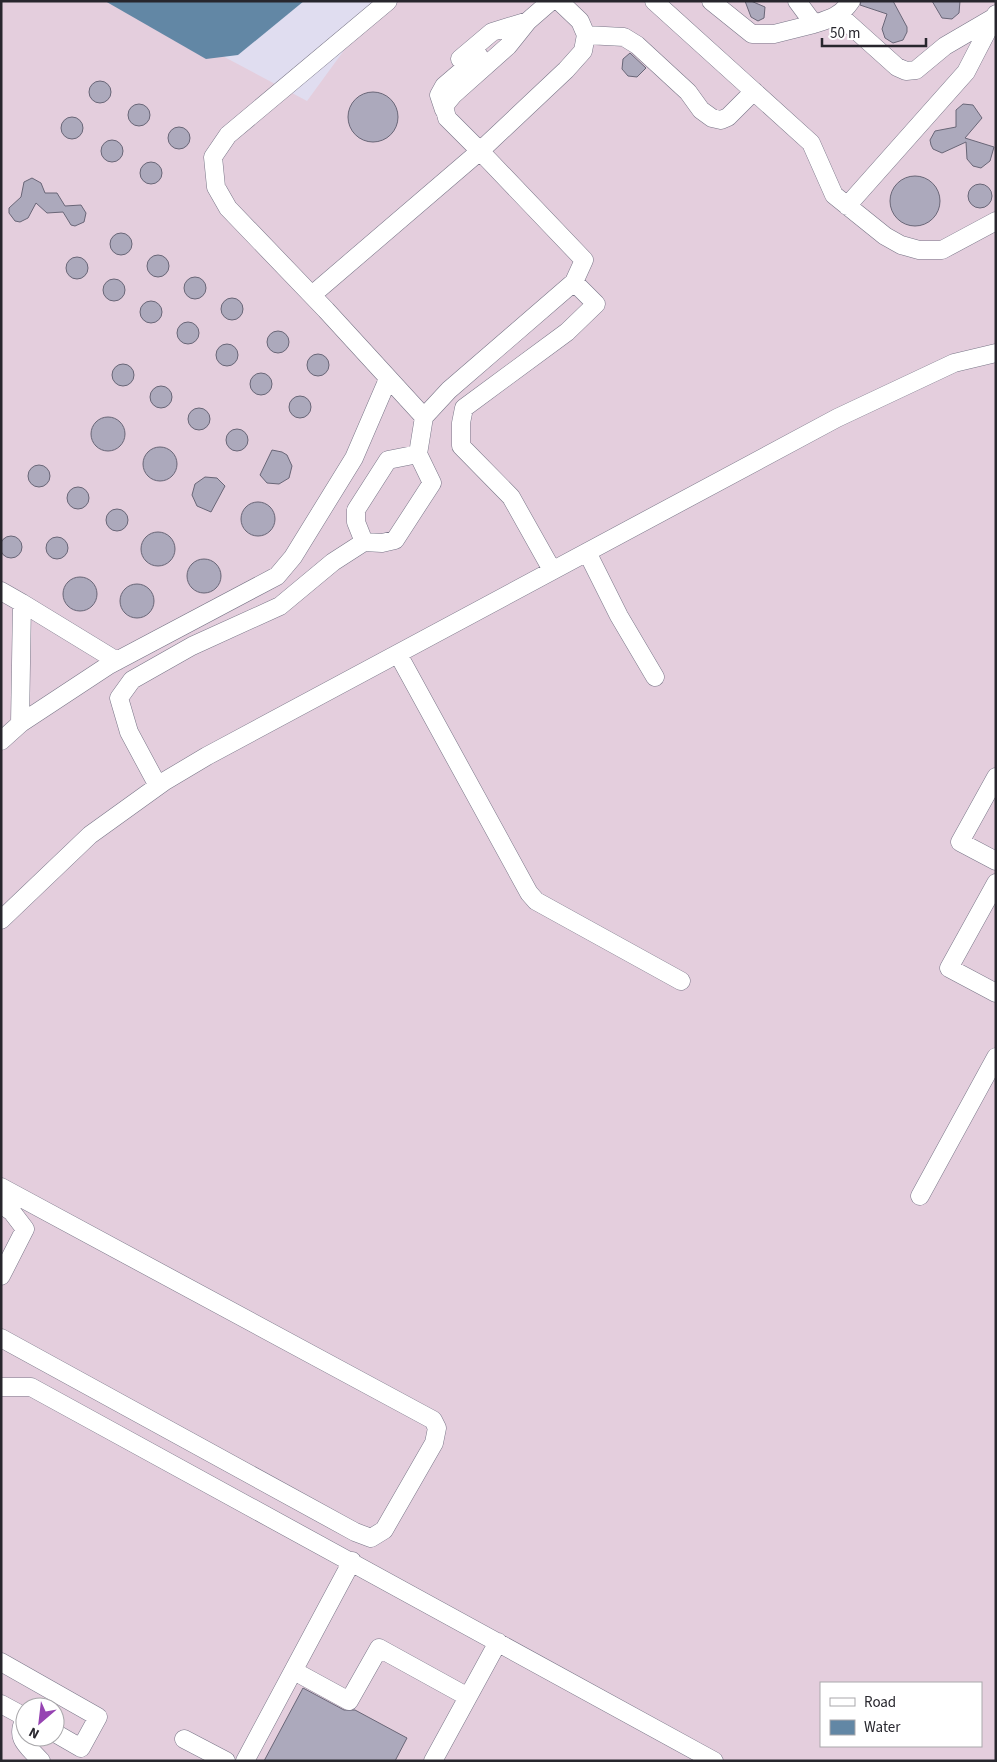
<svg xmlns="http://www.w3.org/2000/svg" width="997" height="1762" font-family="'Source Sans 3',sans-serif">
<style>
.industrial{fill:#e4cedd;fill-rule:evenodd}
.water{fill:#6287a5}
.building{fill:#aca9bc;stroke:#696677}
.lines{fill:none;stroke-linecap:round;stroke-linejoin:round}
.minor-casing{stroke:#787587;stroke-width:19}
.minor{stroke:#fff;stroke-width:18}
</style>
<rect width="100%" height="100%" fill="#e0ddf0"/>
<path class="industrial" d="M1 1H119L307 101 380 1H996V1761H1ZM821 1683H981V1746H821ZM25 1707H55V1737H25Z"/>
<path class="water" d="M105 1H304L238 55 206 59Z"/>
<path class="building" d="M745 1H751L765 7 764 18 758 21 751 17Z
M861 1H893L907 27V32L903 40 893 43 885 38 882 29 887 14 860 5Z
M932 1H960L959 13 952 19 942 18Z
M630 53 646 68 637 77 628 76 622 69 623 59Z
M89 92a11 11 0 1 1 22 0a11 11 0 1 1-22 0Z
M348 117a25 25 0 1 1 50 0a25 25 0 1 1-50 0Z
M963 104 973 105 982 118 965 138 994 147 990 161 981 168 973 166 967 159 966 142 942 153 933 149 931 145 930 140 935 131 956 127V110Z
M128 115a11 11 0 1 1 22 0a11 11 0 1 1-22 0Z
M61 128a11 11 0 1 1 22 0a11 11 0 1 1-22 0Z
M168 138a11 11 0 1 1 22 0a11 11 0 1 1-22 0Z
M101 151a11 11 0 1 1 22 0a11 11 0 1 1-22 0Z
M140 173a11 11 0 1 1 22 0a11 11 0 1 1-22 0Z
M890 201a25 25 0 1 1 50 0a25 25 0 1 1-50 0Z
M32 178 41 183 45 193H57L65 206 81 205 86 213 84 222 75 226 71 225 63 212 47 213 36 203 28 218 20 222 15 221 9 213V208L21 197 24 182Z
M968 196a12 12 0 1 1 24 0a12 12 0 1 1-24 0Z
M110 244a11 11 0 1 1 22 0a11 11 0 1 1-22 0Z
M147 266a11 11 0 1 1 22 0a11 11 0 1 1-22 0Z
M66 268a11 11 0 1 1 22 0a11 11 0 1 1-22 0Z
M184 288a11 11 0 1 1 22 0a11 11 0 1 1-22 0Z
M103 290a11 11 0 1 1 22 0a11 11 0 1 1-22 0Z
M221 309a11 11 0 1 1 22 0a11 11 0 1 1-22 0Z
M140 312a11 11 0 1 1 22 0a11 11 0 1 1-22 0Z
M177 333a11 11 0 1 1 22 0a11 11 0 1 1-22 0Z
M267 342a11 11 0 1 1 22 0a11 11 0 1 1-22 0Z
M216 355a11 11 0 1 1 22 0a11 11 0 1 1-22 0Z
M307 365a11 11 0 1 1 22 0a11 11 0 1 1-22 0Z
M112 375a11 11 0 1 1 22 0a11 11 0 1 1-22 0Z
M250 384a11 11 0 1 1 22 0a11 11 0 1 1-22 0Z
M150 397a11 11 0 1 1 22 0a11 11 0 1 1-22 0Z
M289 407a11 11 0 1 1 22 0a11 11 0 1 1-22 0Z
M188 419a11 11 0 1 1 22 0a11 11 0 1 1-22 0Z
M91 434a17 17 0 1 1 34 0a17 17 0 1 1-34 0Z
M226 440a11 11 0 1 1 22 0a11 11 0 1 1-22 0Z
M143 464a17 17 0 1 1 34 0a17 17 0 1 1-34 0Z
M272 450 282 452 287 455 292 466 289 478 279 484 267 483 260 475Z
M28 476a11 11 0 1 1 22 0a11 11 0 1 1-22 0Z
M205 477 217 478 225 486 211 512 197 506 192 495 195 484Z
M67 498a11 11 0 1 1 22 0a11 11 0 1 1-22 0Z
M241 519a17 17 0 1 1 34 0a17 17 0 1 1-34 0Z
M106 520a11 11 0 1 1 22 0a11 11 0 1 1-22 0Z
M141 549a17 17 0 1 1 34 0a17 17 0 1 1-34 0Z
M0 547a11 11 0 1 1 22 0a11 11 0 1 1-22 0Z
M46 548a11 11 0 1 1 22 0a11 11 0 1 1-22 0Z
M187 576a17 17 0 1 1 34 0a17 17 0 1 1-34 0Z
M63 594a17 17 0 1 1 34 0a17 17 0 1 1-34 0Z
M120 601a17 17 0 1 1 34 0a17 17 0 1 1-34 0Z
M303 1688 344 1710H355L407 1738 395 1761H264Z"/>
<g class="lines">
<g class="minor-casing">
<path id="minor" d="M388 1 228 135 213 157 216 187 228 208 326 310 424 417 449 390 574 282 584 260 480 151 566 70 583 51 586 35 580 21 559 1
M654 1 811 143 834 195 885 236 901 245 919 250H942L996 221
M711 1 752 34H774L814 24 797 1
M839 15 897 67 906 71 916 70 945 46 993 18
M814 24C830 19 841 16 851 1
M586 35 624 37 637 45 688 92 701 110 712 118 721 120 728 117 754 91
M460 59 492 32 528 21
M444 110 439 95 444 86 479 56
M847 206 966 72 996 14
M312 295 480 151 447 118 444 106 453 95 508 46 528 21 551 1
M364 542 356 522V510L388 460 418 454
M587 552 619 616 655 677
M552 570 511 497 461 446V423L464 408 567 332 596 304 574 282
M1 591 22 603
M398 654 529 893 536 901 681 981
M20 724 22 603 117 661
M1 741 21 723 109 665 277 576 293 557 354 458 388 379
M996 777 960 842 996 861
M158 786 129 732 119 698 132 680 192 646 280 606 333 562 364 542 382 543 395 540 432 483 418 454 424 417
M996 883 949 968 996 993
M1 920 90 835 165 781 207 756 837 418 954 363 996 353
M1 1187 433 1420 437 1428 434 1443 384 1530 371 1538 355 1532 1 1338
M920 1196 996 1057
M1 1204 12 1212 25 1229 1 1276
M1 1387H31L714 1761
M1 1662 98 1717 81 1748 55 1733
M294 1671 349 1701 379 1648 468 1697
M1 1704 25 1717
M25 1719C14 1739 28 1746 41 1761
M184 1739 226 1761
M245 1761 352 1561
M433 1761 498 1642"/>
</g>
<use href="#minor" class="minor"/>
</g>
<rect width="997" height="1762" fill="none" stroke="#27262d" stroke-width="5"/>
<rect x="820" y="1682" width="162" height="65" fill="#ffffff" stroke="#a9a8ab"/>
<rect x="830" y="1698" width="25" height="8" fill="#ffffff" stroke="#a9a8ab"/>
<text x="864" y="1707" font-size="15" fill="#27262d">Road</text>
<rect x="830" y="1720" width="25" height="15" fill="#6287a5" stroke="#a9a8ab"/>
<text x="864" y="1732" font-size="15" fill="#27262d">Water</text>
<g transform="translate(40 1722) rotate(208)"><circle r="24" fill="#ffffff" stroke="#a9a8ab"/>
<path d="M0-4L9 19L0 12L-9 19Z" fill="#9643b2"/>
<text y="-8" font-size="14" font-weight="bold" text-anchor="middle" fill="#27262d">N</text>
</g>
<path d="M822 38v8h104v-8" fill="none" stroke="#27262d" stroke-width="2.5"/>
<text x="830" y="38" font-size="15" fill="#27262d" stroke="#ffffff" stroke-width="4" paint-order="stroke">50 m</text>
</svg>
